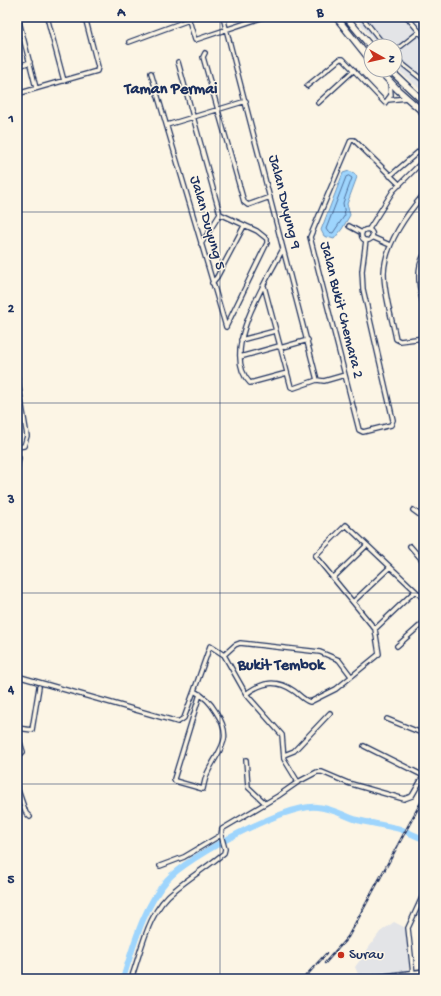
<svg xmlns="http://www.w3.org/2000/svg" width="441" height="996" font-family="'Gochi Hand',sans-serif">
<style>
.built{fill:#e3e4e7}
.water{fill:#9ed5fd;stroke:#6a93bd}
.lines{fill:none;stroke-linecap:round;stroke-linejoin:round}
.shore{stroke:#4f719e;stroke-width:1}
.river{stroke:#9ed5fd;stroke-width:6}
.street-casing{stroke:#1b2f5e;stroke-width:6}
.secondary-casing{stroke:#1b2f5e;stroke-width:8}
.highway-casing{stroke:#1b2f5e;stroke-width:10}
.street{stroke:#fcf5e5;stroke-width:3.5}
.secondary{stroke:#fcf5e5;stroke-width:5.5}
.highway{stroke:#fcf5e5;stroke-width:7}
.rail-casing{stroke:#1b2f5e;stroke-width:2.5}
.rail{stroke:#fcf5e5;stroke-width:1;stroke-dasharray:3;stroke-linecap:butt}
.grid{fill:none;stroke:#1b2f5e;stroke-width:1;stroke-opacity:0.55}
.poi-dot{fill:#c8321e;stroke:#fcf5e5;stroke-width:1.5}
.labels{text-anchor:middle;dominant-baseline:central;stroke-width:3;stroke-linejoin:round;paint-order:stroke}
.street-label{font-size:15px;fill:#1b2f5e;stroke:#fcf5e5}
.poi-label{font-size:15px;fill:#1b2f5e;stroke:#fcf5e5;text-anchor:start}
.neighbourhood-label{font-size:16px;font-weight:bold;fill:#1b2f5e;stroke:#fcf5e5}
.neatline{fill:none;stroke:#1b2f5e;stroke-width:1.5}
.grid-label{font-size:13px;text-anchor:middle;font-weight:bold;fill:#1b2f5e}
</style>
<rect width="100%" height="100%" fill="#fcf5e5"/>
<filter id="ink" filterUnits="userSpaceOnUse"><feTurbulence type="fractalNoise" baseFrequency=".025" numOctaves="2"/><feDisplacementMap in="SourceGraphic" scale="8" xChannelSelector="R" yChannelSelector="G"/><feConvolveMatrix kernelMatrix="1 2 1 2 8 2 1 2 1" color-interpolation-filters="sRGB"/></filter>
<g filter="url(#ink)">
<path class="built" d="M355 17H424V93L395 67V46H377Z
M394 922 406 928 409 967 406 973 358 974 355 967 380 932Z"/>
<path class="water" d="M349 171 354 173 357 177 347 204 350 215 342 229 334 239 324 236 321 230 343 173Z"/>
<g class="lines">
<path class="shore" d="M349 176 352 178 343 203 345 215 333 233 328 232 326 229 346 177Z"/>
<path class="river" d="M123 979C134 944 143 908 167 880 187 857 287 803 317 807 332 808 344 816 357 820 370 823 383 825 396 828 405 830 415 836 424 839"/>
<g class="street-casing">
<path id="street" d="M18 17 36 88
M47 17 64 81
M188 17 195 40 264 17
M223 17 317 380
M362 17 385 46
M407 17 424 37
M86 19 92 17
M129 42 189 20
M395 51 419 32
M205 53 203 57 244 202 248 205 270 197
M395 58 424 81
M178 62 220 214 201 244
M17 67 30 62
M151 73 226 327
M307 86 340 59H343L385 103 391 95 390 83
M17 94 97 71 98 67 85 17
M388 100 407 98
M318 103 354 70
M167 125 246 101
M424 157 420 164 424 162
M390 176 424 147
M424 194C406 215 385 244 384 273 384 295 392 318 396 339L400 341 424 338
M220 214 257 231 267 239V243L226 327
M349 226 362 233
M369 229 393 191 420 164
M361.5 235a5.5 5.5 0 1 1 11 0a5.5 5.5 0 1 1-11 0Z
M372 237 390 245
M366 240 362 271 363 289 393 420 391 425 363 432 359 430 310 237 351 140H354L400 185
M283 249C267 280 219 352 250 383L287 373
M424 255C415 270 420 292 424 308
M212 283 217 277 244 226
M264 286 291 387 294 388 317 380 324 381 345 375
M241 340 275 331
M280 348 308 340
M240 357 279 346
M17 376 27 436 24 446 17 447
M17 455 19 458 17 469
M413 510 424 518
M410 546 424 562
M333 578 367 545
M353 602 390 567
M375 629 415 591
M397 646 424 622
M224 655 235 645 240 643 320 652 339 660 351 676
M17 676 178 722 184 718 194 691
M200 694 174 779 175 781 203 789C204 784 205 779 207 774 218 749 235 741 216 712 210 702 205 697 194 691L210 646 224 655 246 694 282 735 284 759 298 782
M246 694C262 682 276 679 294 691 300 695 303 700 310 702L336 689 379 654 375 629 315 556 346 525 424 599
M387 719 424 734
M17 728 32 730 39 687
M17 732 23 752 17 756
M364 746 424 776
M284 755 294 751 330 713
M17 757 18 763 17 766
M246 760 248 787 265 803
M17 787 26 813 30 817
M160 866 184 857 221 835 222 829 278 796 298 782 317 772H322L348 783 404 799 412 796 424 775
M413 974 408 928 424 893
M131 979C142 949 148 910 175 890 190 877 209 866 224 853L225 849 221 835"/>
</g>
<g class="secondary-casing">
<path id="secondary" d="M336 17 371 61
M346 17 371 47
M379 70 398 90 424 113
M390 70 424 102"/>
</g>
<g class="highway-casing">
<path id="highway" d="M377 979 424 973"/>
</g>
<use href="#street" class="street"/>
<use href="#secondary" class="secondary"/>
<use href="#highway" class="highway"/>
<g class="rail-casing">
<path id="rail" d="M325 963 348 937 424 797
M303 979 326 954"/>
</g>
<use href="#rail" class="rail"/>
</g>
</g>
<path class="grid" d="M220 17V979M17 212H424M17 403H424M17 593H424M17 784H424"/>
<circle class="poi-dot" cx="341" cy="955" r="4"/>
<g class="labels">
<g class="street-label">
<text transform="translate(284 202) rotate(76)">Jalan Duyung 9</text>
<text transform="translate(207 223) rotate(74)">Jalan Duyung 5</text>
<text transform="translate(341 310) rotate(76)">Jalan Bukit Chemara 2</text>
</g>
<g class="poi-label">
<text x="349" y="955">Surau</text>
</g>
<g class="neighbourhood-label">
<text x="171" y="90">Taman Permai</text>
<text x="281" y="666">Bukit Tembok</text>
</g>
</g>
<rect width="441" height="996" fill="none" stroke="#fcf5e5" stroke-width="44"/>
<g transform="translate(383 58) rotate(98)"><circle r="19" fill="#fcf5e5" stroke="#a2a6af"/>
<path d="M0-3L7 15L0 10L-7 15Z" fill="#c8321e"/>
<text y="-6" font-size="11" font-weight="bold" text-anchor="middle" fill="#1b2f5e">N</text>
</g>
<rect x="22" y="22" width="397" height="952" class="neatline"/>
<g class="grid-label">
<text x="121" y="16">A</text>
<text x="320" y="16">B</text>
<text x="11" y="122">1</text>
<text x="11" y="312">2</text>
<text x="11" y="503">3</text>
<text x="11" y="693">4</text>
<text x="11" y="883">5</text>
</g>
</svg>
